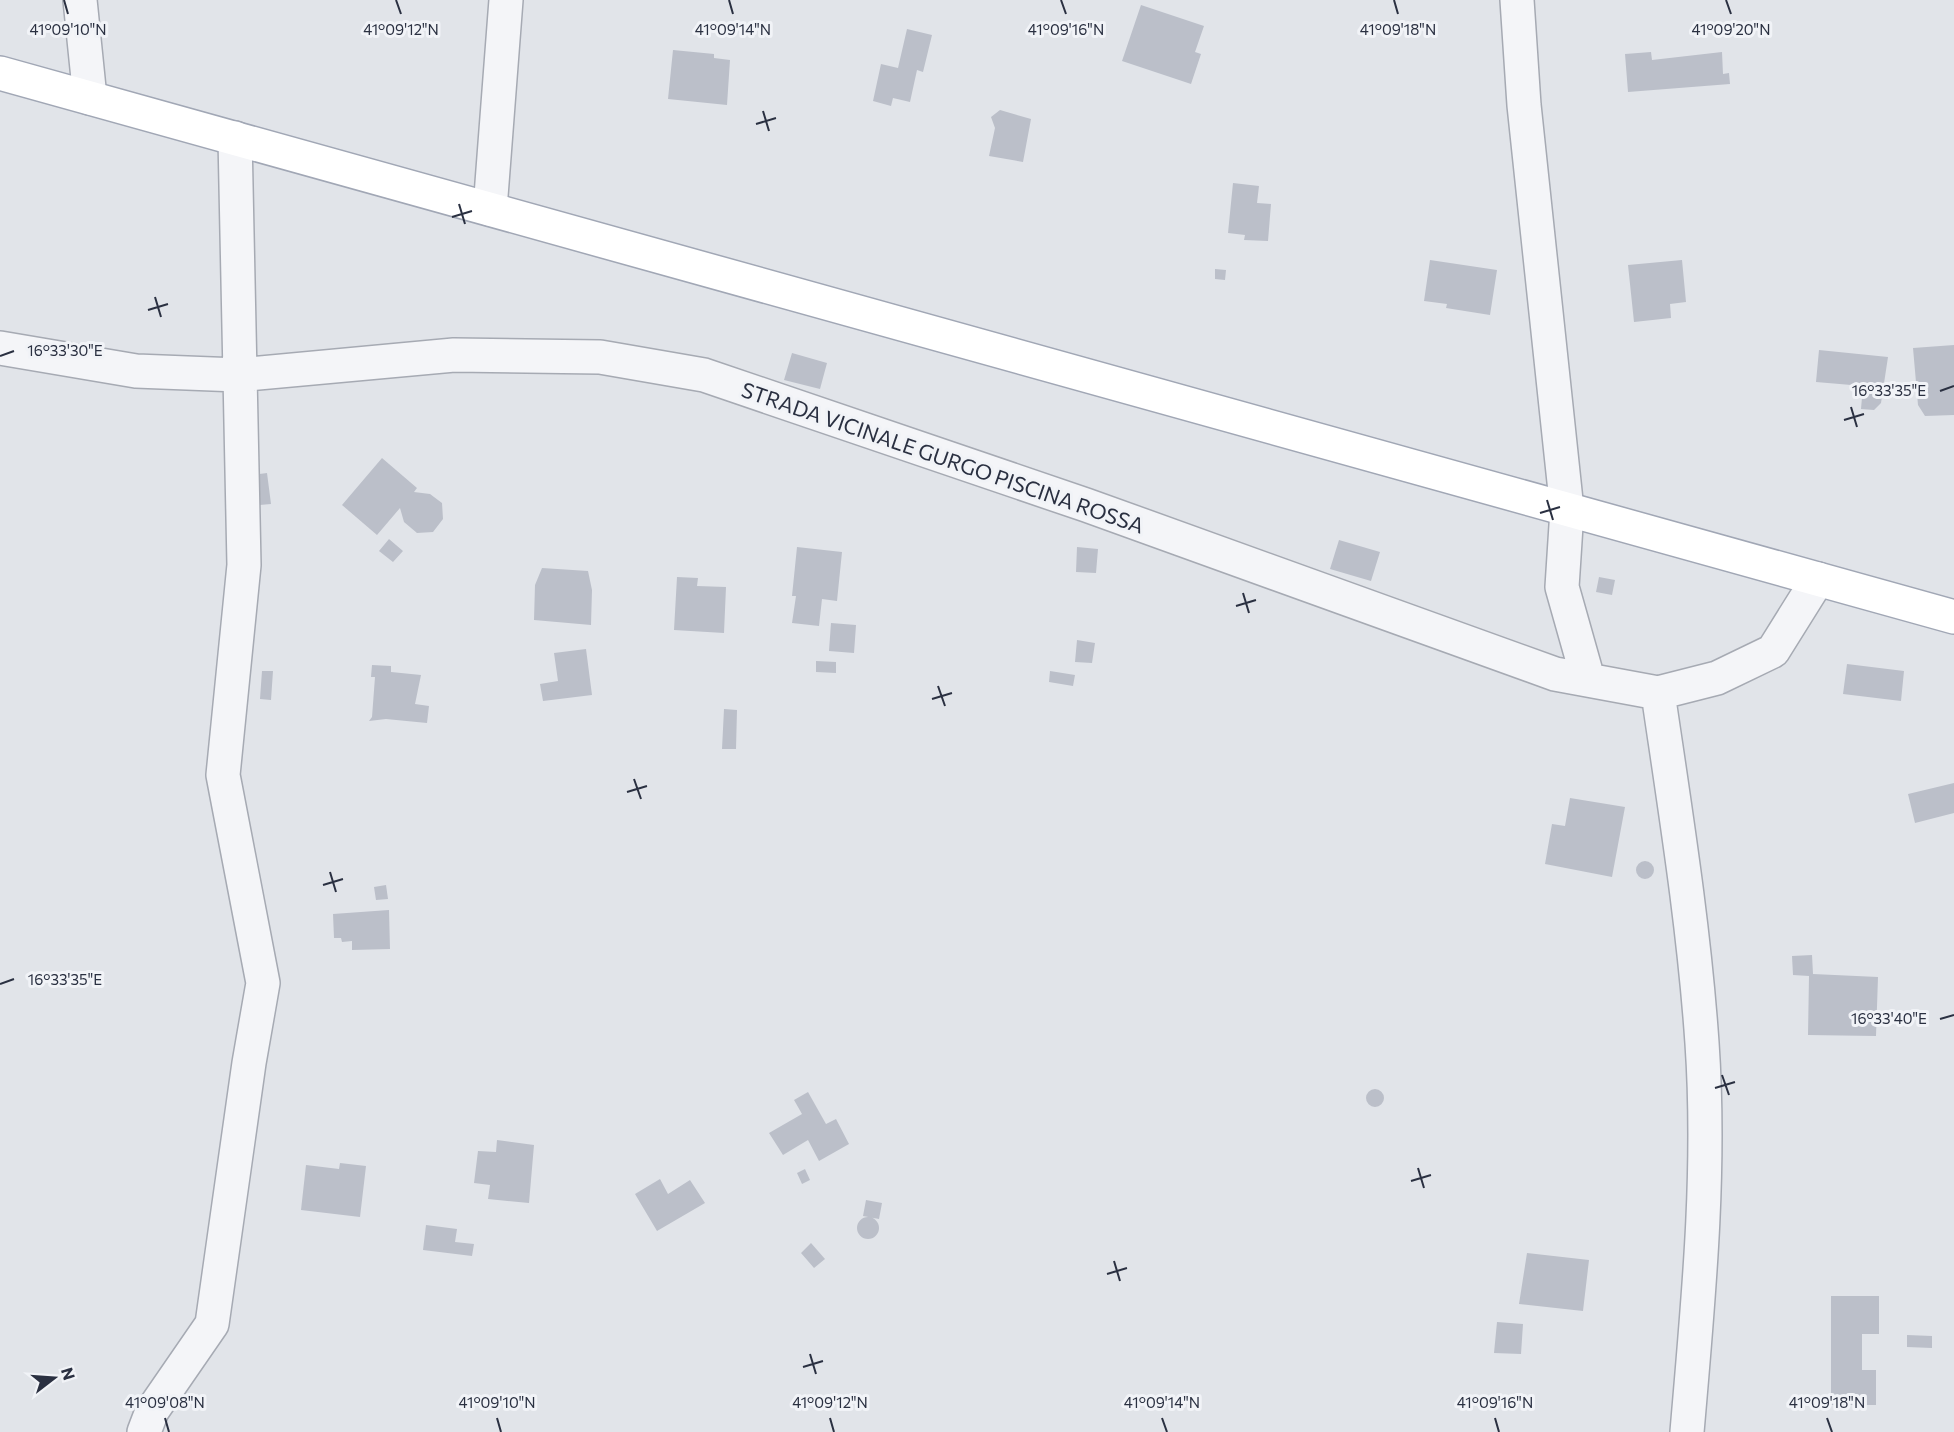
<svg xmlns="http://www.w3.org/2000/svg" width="1954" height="1432" font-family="Commissioner,sans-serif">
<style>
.building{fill:#bbbfc9}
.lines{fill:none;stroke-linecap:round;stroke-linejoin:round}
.minor-casing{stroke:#a6aab3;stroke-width:36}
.major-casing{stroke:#a1a7b5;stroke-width:36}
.minor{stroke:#f4f5f8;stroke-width:33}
.major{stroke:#fff;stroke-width:33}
.ticks{fill:none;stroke:#2a3041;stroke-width:2}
.labels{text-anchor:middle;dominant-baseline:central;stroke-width:6;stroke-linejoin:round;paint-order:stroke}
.street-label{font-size:21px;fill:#2a3041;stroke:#f1f3f7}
.ticks-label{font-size:15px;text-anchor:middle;fill:#2a3041;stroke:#f1f3f7;stroke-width:6;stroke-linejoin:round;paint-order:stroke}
</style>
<rect width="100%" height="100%" fill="#e1e4e9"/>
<path class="building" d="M1141 5 1204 26 1195 52 1201 54 1191 84 1122 61Z
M907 29 932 35 923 72 917 70 910 102 893 98 891 106 873 101 881 64 898 68Z
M673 50 714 54V58L730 60 727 105 668 99Z
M1651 52 1652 60 1722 52 1723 74 1729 73 1730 84 1628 92 1625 54Z
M1000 110 1031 119 1023 162 989 156 995 128 991 117Z
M1233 183 1259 186 1257 203 1271 204 1268 241 1244 240 1245 235 1228 233Z
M1430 260 1497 270 1490 315 1446 308 1447 304 1424 301Z
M1682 260 1686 302 1670 304 1671 318 1634 322 1628 265Z
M1215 269 1226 270 1225 280 1215 279Z
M1954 345V415L1925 416 1918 405 1913 348Z
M1819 350 1888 357 1881 403 1874 410 1861 409 1863 386 1816 382Z
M792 353 827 363 820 389 784 380Z
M382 458 417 488 414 492 430 494 442 503 443 519 433 532 417 533 404 522 400 508 377 535 342 505Z
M267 473 271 504 249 506 245 476Z
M389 539 403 551 393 562 379 551Z
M1339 540 1380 552 1371 581 1330 569Z
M797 547 842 552 837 601 822 599 819 626 792 623 796 596H792Z
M1077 547 1098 549 1096 573 1076 572Z
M542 568 588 571 592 590 591 625 534 620 535 585Z
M677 577 698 578 697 586 726 587 724 633 674 630Z
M1599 577 1615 580 1612 595 1596 592Z
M831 623 856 625 854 653 829 651Z
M1077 640 1095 643 1092 663 1075 662Z
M586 649 592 695 543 701 540 684 558 681 554 653Z
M816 661 836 662V673L816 672Z
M1847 664 1904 671 1901 701 1843 694Z
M372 665 391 666V672L421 675 415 704 429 706 427 723 386 719 369 721 372 717 375 677H371Z
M262 671H273L271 700 260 699Z
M1050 671 1075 675 1073 686 1049 682Z
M724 709 737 710 736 749H722Z
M1954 783V813L1915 823 1908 794Z
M1570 798 1625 807 1612 877 1545 864 1552 824 1565 826Z
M1636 870a9 9 0 1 1 18 0a9 9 0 1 1-18 0Z
M386 885 388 899 376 900 374 887Z
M389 910 390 949 352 950V941L342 942 341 938H334L333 914Z
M1812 955 1813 974 1878 977 1876 1036 1808 1035 1809 976 1793 975 1792 956Z
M1366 1098a9 9 0 1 1 18 0a9 9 0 1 1-18 0Z
M808 1092 826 1124 836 1119 849 1144 819 1161 808 1140 783 1155 769 1133 802 1114 794 1100Z
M497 1140 534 1145 529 1203 488 1199 490 1185 474 1183 478 1151 496 1152Z
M340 1163 366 1166 360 1217 301 1210 306 1165 339 1169Z
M805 1169 810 1180 802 1184 797 1173Z
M660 1179 668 1194 690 1180 705 1203 657 1231 635 1194Z
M866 1200 882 1203 879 1219 863 1216Z
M857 1228a11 11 0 1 1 22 0a11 11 0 1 1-22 0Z
M426 1225 457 1229 455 1242 474 1244 472 1256 423 1250Z
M811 1243 825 1259 814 1268 801 1253Z
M1527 1253 1589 1260 1583 1311 1519 1304Z
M1831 1296H1879V1334H1862V1370H1876V1405H1831Z
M1497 1322 1523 1324 1521 1354 1494 1353Z
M1907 1335 1932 1336V1348L1907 1347Z"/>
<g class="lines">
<g class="minor-casing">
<path id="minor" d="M80 0 90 98
M1517 0 1524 105 1567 510 1562 587 1588 679
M490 209 506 0
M0 348 136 371 238 375 454 355 600 357 704 375 1086 505 1555 674 1658 693 1717 678 1773 651 1818 579
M1658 693C1675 809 1694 926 1702 1043 1711 1173 1698 1303 1687 1432
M144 1432 152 1411 212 1324 249 1063 263 983 223 775 244 565 235 138"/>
</g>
<g class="major-casing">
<path id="major" d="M0 73 1954 617"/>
</g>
<use href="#minor" class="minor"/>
<use href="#major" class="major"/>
</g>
<path class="ticks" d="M64 0 68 14M396 0 401 14M729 0 733 14M1061 0 1066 14M1394 0 1398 14M1726 0 1731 14M763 111 769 131M756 124 776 118M459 204 465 224M452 217 472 211M155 297 161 317M148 310 168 304M0 356 14 351M1940 391 1954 386M1851 407 1857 427M1844 420 1864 414M1547 500 1553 520M1540 513 1560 507M1243 593 1249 613M1236 606 1256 600M938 686 945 706M932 699 952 693M634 779 641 799M627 792 647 786M330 872 336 892M323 885 343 879M0 984 14 979M1940 1019 1954 1015M1722 1075 1729 1095M1715 1088 1735 1082M1418 1168 1424 1188M1411 1181 1431 1175M1114 1261 1120 1281M1107 1274 1127 1268M810 1354 816 1374M803 1367 823 1361M165 1418 169 1432M497 1418 501 1432M830 1418 834 1432M1162 1418 1167 1432M1495 1418 1499 1432M1827 1418 1832 1432"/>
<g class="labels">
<g class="street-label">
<text transform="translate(943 457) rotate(19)">STRADA VICINALE GURGO PISCINA ROSSA</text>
</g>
</g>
<g class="ticks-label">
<text x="68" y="35">41°09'10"N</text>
<text x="401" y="35">41°09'12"N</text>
<text x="733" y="35">41°09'14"N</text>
<text x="1066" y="35">41°09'16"N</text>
<text x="1398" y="35">41°09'18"N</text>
<text x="1731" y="35">41°09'20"N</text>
<text x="65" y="356">16°33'30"E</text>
<text x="1889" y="396">16°33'35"E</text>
<text x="65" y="985">16°33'35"E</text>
<text x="1889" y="1024">16°33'40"E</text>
<text x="165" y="1408">41°09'08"N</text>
<text x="497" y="1408">41°09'10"N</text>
<text x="830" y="1408">41°09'12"N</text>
<text x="1162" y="1408">41°09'14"N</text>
<text x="1495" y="1408">41°09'16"N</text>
<text x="1827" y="1408">41°09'18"N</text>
</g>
<g transform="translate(54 1378) rotate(73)" stroke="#f1f3f7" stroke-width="4.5" paint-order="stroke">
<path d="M0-4.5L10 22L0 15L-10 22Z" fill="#2a3041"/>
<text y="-9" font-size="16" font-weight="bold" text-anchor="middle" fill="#2a3041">N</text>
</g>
</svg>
